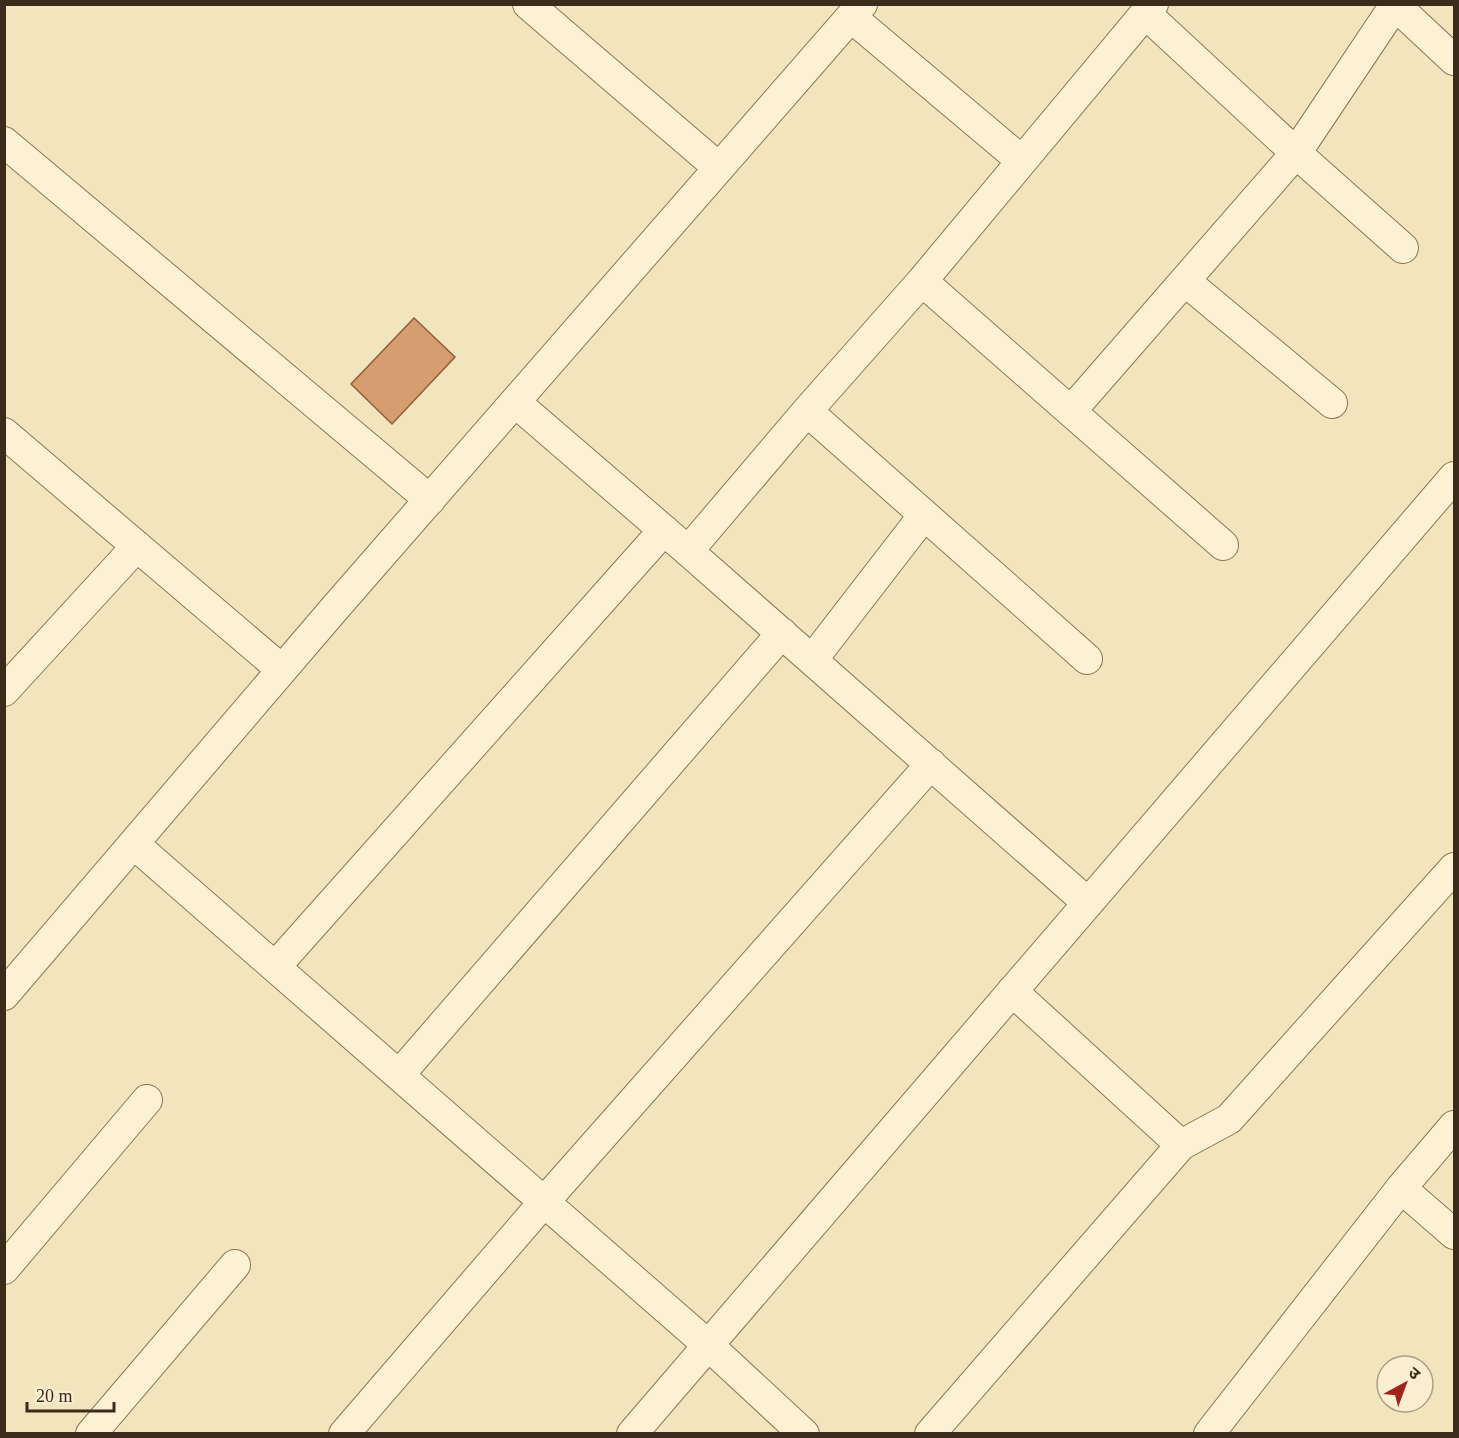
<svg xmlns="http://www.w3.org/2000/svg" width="1459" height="1438" font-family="'Times New Roman','Noto Sans Devanagari',serif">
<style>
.building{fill:#d59d70;stroke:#8f5d38;stroke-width:1.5}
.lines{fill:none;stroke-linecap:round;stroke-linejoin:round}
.street-casing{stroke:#8d7555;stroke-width:32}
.street{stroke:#fcf1d3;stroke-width:30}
</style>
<rect width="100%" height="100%" fill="#f2e5be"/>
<path class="building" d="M414 318 455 357 392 424 351 384Z"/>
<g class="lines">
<g class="street-casing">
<path id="street" d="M528 4 719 168
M1394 4 1454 60
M1145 13 1296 153 1403 248
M851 17 1022 161
M4 142 430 500
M922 281 1223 545
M1185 281 1332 403
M515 402 688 551 1088 903
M807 411 1087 659
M1071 411 1296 153 1395 5
M4 433 282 670
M688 551 807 411 922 281 1153 4
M812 660 924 515
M4 691 137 546
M134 844 708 1345 804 1434
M275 967 664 530
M4 995 335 608 862 4
M399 1075 782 633
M1181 1145 1229 1119 1454 868
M1401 1188 1454 1234
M4 1269 147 1100
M91 1434 235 1265
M344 1434 544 1202 931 764
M632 1434 1454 477
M930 1434 1181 1145 1012 991
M1209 1434 1401 1188 1454 1126"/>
</g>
<use href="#street" class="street"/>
</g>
<rect width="1459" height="1438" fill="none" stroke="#3b2b1b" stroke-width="12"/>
<g transform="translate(1405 1384) rotate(41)"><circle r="28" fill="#f9eecf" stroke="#ada087" stroke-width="1.5"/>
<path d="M0-4.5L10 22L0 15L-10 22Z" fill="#a2221e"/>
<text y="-9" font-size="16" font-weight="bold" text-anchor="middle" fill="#3b2b1b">उ</text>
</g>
<path d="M27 1402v9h87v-9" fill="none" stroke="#3b2b1b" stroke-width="3"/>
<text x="36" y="1402" font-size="18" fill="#3b2b1b" stroke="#f9eecf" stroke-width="4.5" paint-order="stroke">20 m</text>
</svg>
